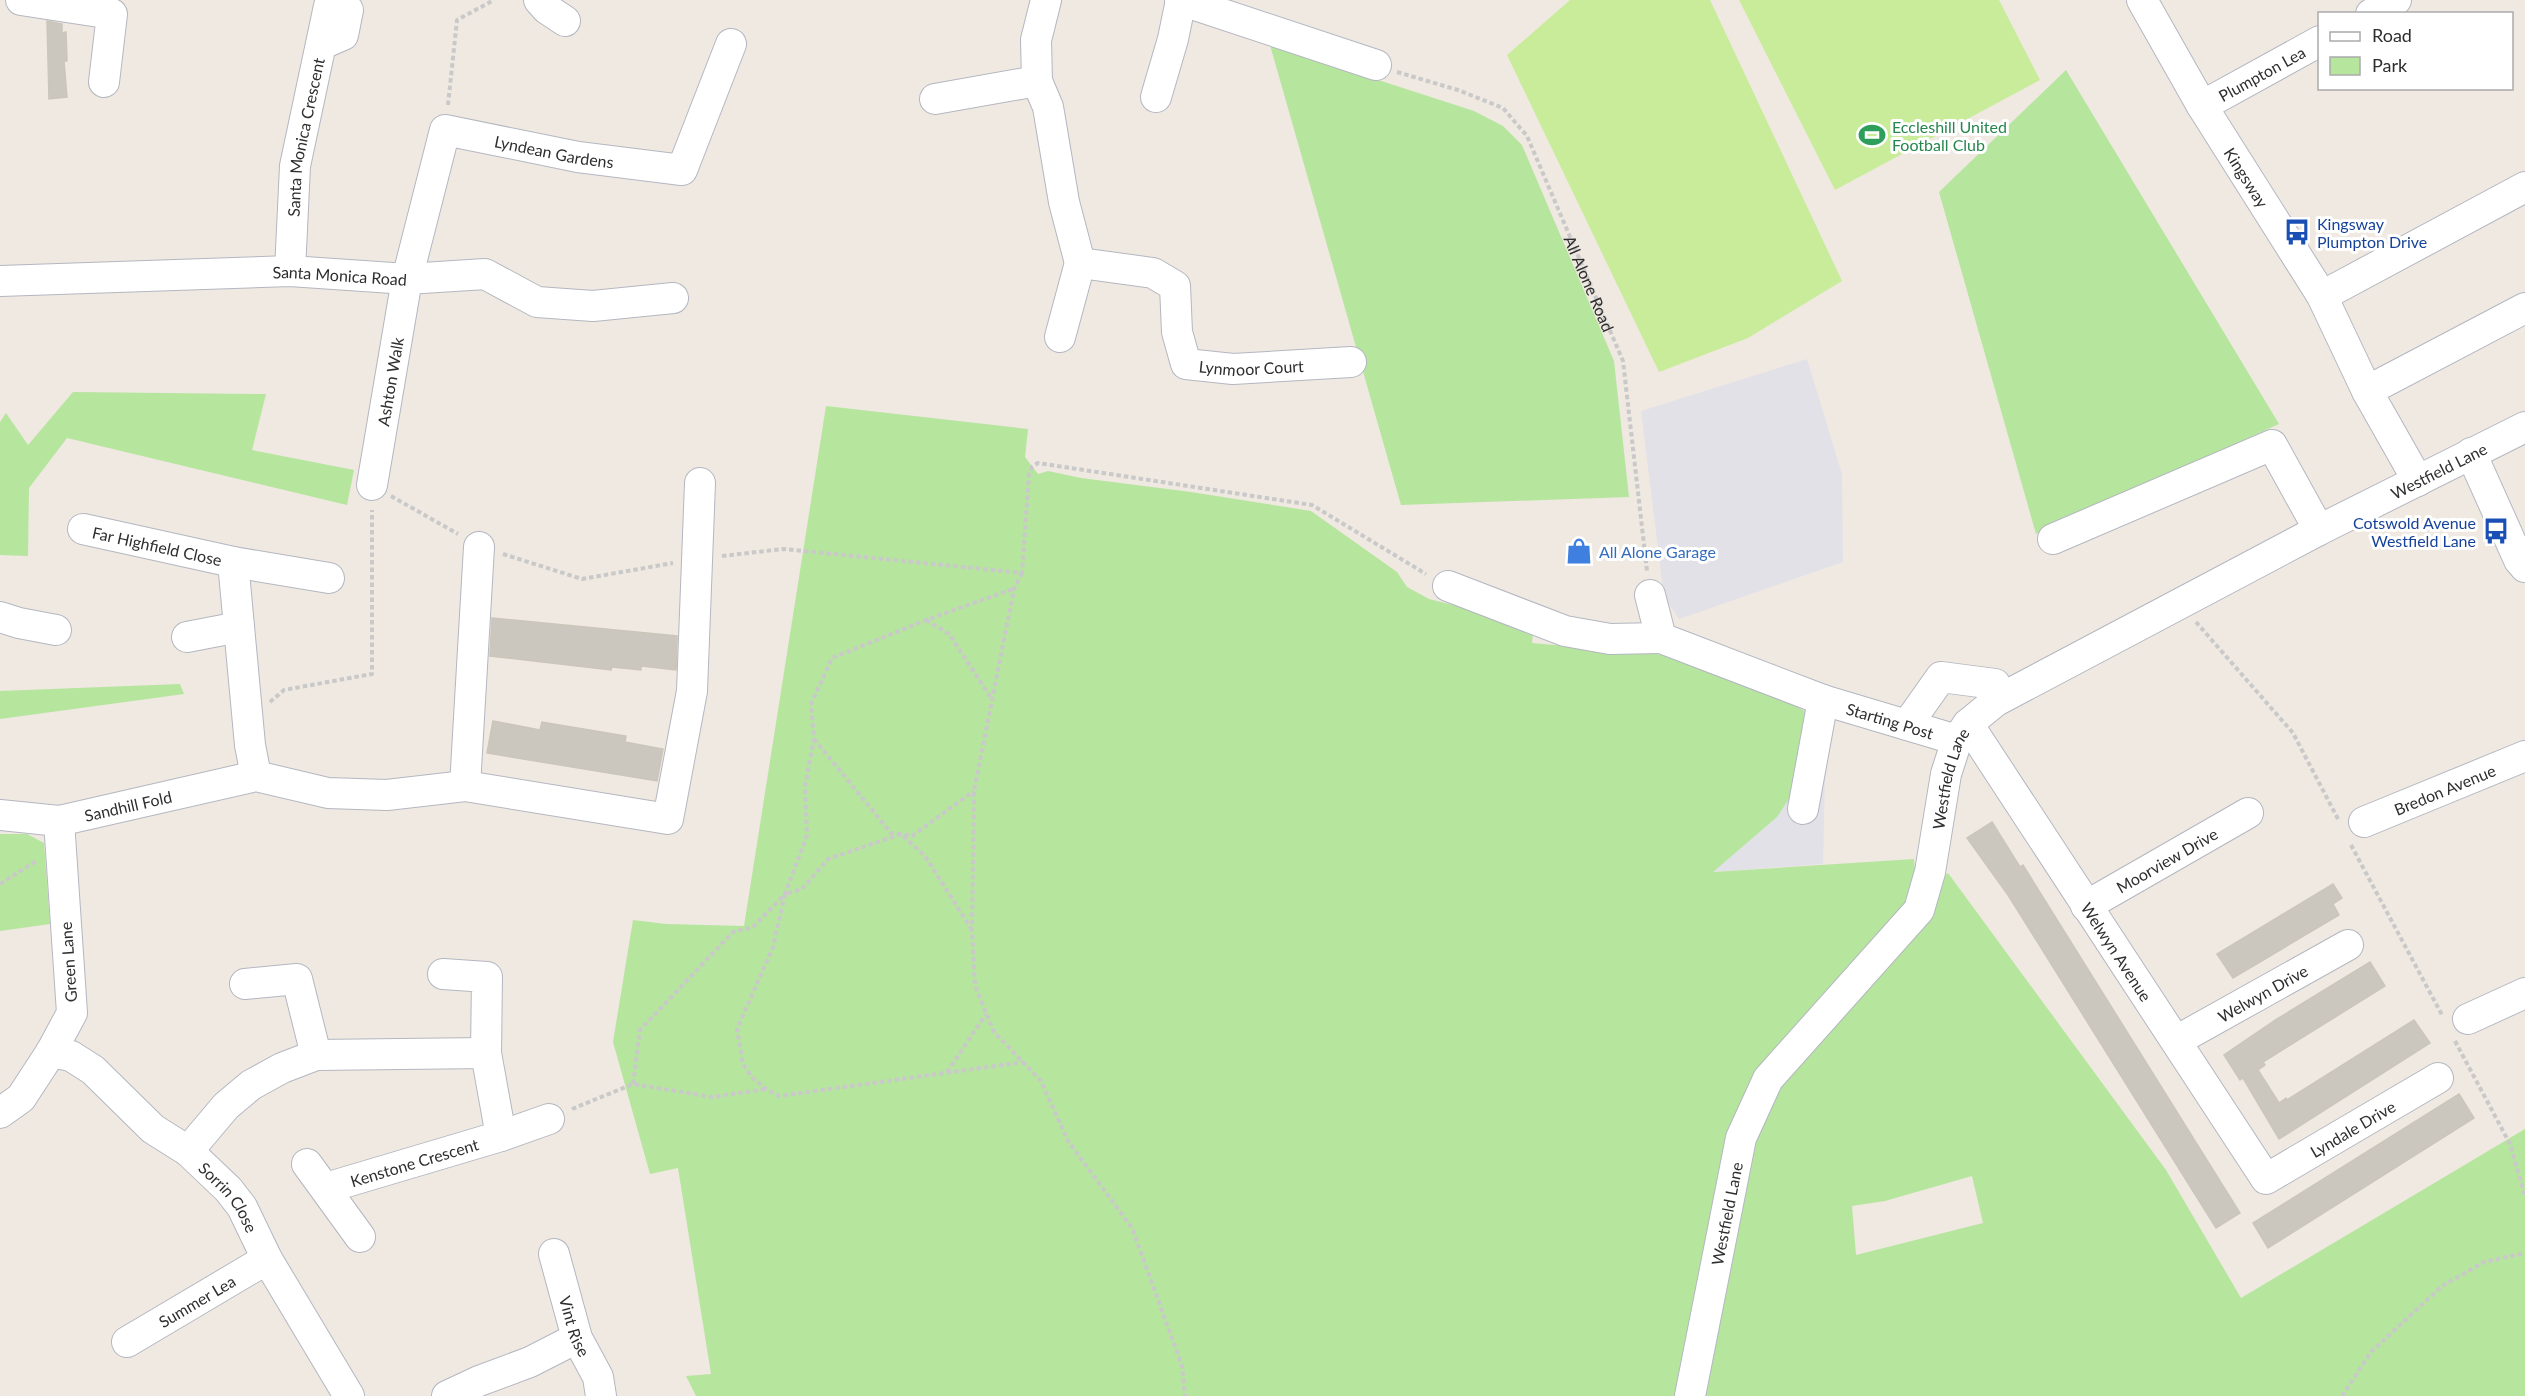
<svg xmlns="http://www.w3.org/2000/svg" width="2525" height="1396" font-family="Lato,sans-serif">
<style>
.industrial{fill:#e3e1e8}
.green{fill:#b6e59e;fill-rule:evenodd}
.pitch{fill:#c9ec9a}
.building{fill:#cbc7bf;stroke:#cbc5ba;stroke-width:1.5}
.lines{fill:none;stroke-linecap:round;stroke-linejoin:round}
.minor-casing{stroke:#b4b7c1;stroke-width:32}
.path{stroke:#c9c9c9;stroke-width:4;stroke-dasharray:4.5 3;stroke-linecap:butt}
.minor{stroke:#fff;stroke-width:30}
.labels{text-anchor:middle;dominant-baseline:central;stroke-width:6;stroke-linejoin:round;paint-order:stroke}
.street-label{font-size:16px;fill:#2e2e2e;stroke:#fff}
.leisure-label{font-size:16px;fill:#27864d;stroke:#fff;text-anchor:start}
.transit-label{font-size:16px;fill:#164399;stroke:#fff;text-anchor:start}
.shop-label{font-size:16px;fill:#366cbe;stroke:#fff;text-anchor:start}
</style>
<rect width="100%" height="100%" fill="#efe9e1"/>
<path class="industrial" d="M1807 359 1842 474 1843 562 1679 619 1664 597 1641 411Z
M1826 732 1823 864 1712 872 1777 817Z"/>
<path class="green" d="M1270 45 1474 111 1503 126 1522 145 1614 361 1629 497 1401 505Z
M2066 70 2279 424 2036 534 1939 192Z
M73 392 266 394 252 450 354 470 347 505 67 438 29 488 28 556 0 555V422L6 413 28 445Z
M826 406 1028 429 1025 457 1038 474 1048 471 1081 478 1191 492 1311 511 1397 572 1407 587 1429 599 1534 625 1532 643 1666 655 1789 702 1811 715 1804 776 1777 817 1713 872 1914 859 1916 887 1906 916 1782 1052 1677 1396H696L686 1376 711 1374 678 1168 650 1174 613 1042 633 920 666 924 744 926Z
M180 684 184 694 0 719V691Z
M0 834H27L44 843 50 924 0 931Z
M1948 873 2166 1170 2241 1298 2525 1129V1396H1701L1740 1190 1764 1104 1940 879ZM1972 1176 1983 1223 1856 1255 1852 1206 1885 1201Z"/>
<path class="pitch" d="M1570 0H1710L1842 281 1748 338 1659 372 1507 55Z
M1739 0H1999L2040 80 1835 190Z"/>
<path class="building" d="M47 21 62 24V33L66 32 67 61H64L67 97 49 99Z
M492 618 677 636 676 670 641 666V670L612 667 611 670 490 656Z
M493 721 540 730 542 722 626 736 625 742 663 749 657 781 487 753Z
M1992 822 2020 867 2023 865 2031 878 2240 1213 2216 1228 2008 895 1967 838Z
M2333 884 2342 898 2333 904 2339 915 2233 978 2217 954Z
M2370 962 2385 986 2263 1062 2265 1065 2258 1070 2279 1103 2286 1098 2287 1100 2414 1020 2430 1043 2279 1139 2243 1078 2240 1080 2224 1055 2277 1019Z
M2459 1094 2474 1118 2268 1248 2253 1223Z"/>
<g class="lines">
<g class="minor-casing">
<g id="minor">
<path d="M21 0 112 14 104 82"/>
<path d="M539 0 547 9 565 21"/>
<path id="s2" d="M1046 0 1036 40 1037 81 1048 107 1064 202 1080 263 1153 273 1175 286 1177 332 1186 364 1233 369 1351 362"/>
<path d="M1180 0 1376 65"/>
<path id="s3" d="M2142 0 2202 106 2322 296 2367 391 2418 481"/>
<path d="M2371 14 2396 0"/>
<path d="M1156 97 1173 39 1181 0"/>
<path d="M935 99 1037 81"/>
<path id="s4" d="M2202 106 2320 41"/>
<path id="s5" d="M290 271 295 166 329 6 348 10 343 35 322 44"/>
<path id="s6" d="M0 281 290 271 407 279 485 274 537 302 593 306 673 298"/>
<path d="M2322 296 2525 187"/>
<path d="M1060 337 1080 263"/>
<path d="M2367 391 2525 308"/>
<path d="M2471 453 2519 560 2525 567"/>
<path id="s7" d="M372 485 407 279 445 130 578 157 682 170 731 44"/>
<path id="s8" d="M83 529 233 562"/>
<path d="M2053 539 2272 445 2319 530"/>
<path d="M1448 586 1565 631 1610 639 1661 638"/>
<path id="s9" d="M1650 595 1661 638 1823 700 1957 740"/>
<path d="M0 617 19 623 56 630"/>
<path d="M187 637 239 627"/>
<path id="s10" d="M1968 724 2266 1179 2438 1078"/>
<path d="M1907 725 1941 677 1995 684"/>
<path d="M256 776 250 745 233 562 329 578"/>
<path d="M465 786 479 547"/>
<path d="M1803 809 1823 700"/>
<path id="s11" d="M0 815 59 821 256 776 328 793 387 795 465 786 668 819 692 691 700 483"/>
<path id="s12" d="M2364 822 2525 756"/>
<path id="s13" d="M2086 906 2248 813"/>
<path d="M443 974 487 977 486 1053 501 1136"/>
<path d="M245 984 297 979 316 1055"/>
<path d="M2468 1019 2525 993"/>
<path id="s14" d="M2176 1041 2348 945"/>
<path id="s15" d="M51 1052 71 1056 93 1070 153 1129 188 1151 228 1189 242 1207 267 1259 349 1396"/>
<path d="M0 1113 21 1098 51 1052 72 1013 59 821"/>
<path d="M188 1151 226 1106 251 1085 282 1068 316 1055 486 1053"/>
<path d="M307 1164 360 1237"/>
<path id="s16" d="M326 1188 501 1136 549 1119"/>
<path id="s17" d="M554 1254 577 1338 598 1377 601 1396"/>
<path id="s18" d="M127 1342 267 1259"/>
<path d="M447 1396 479 1381 530 1362 577 1338"/>
<path id="s19" d="M1690 1396 1741 1138 1768 1079 1919 910 1930 872 1946 774 1957 740 1968 724 1996 701 2319 530 2525 427"/>
</g>
</g>
<g class="path">
<path id="s1" d="M1397 72 1458 90 1503 108 1527 136 1623 361 1647 571"/>
<path d="M448 105 457 20 494 0"/>
<path d="M391 496 458 534"/>
<path d="M503 554 582 579 673 563"/>
<path d="M722 556 783 549 1022 573 1029 474 1032 467 1038 463 1312 505 1426 574"/>
<path d="M1022 573 1014 589 974 791 972 931 975 986 994 1032 1041 1081 1068 1141 1132 1228 1182 1366 1185 1396"/>
<path d="M926 620 949 634 991 698"/>
<path d="M2196 622 2293 733 2338 819"/>
<path d="M270 702 284 690 372 674V510"/>
<path d="M814 739 891 833 912 836 974 791"/>
<path d="M2351 845 2442 1015"/>
<path d="M0 884 36 861"/>
<path d="M972 930 925 856 901 834 828 859 802 889 785 894 773 947 737 1029 743 1064 752 1077 766 1089 779 1096 1024 1062"/>
<path d="M2455 1041 2510 1144 2525 1196"/>
<path d="M947 1072 986 1014"/>
<path d="M633 1084 640 1030 733 932 753 927 785 894 807 835 805 787 814 739 811 704 832 658 926 620 1013 589"/>
<path d="M572 1109 633 1084 712 1097 766 1089"/>
<path d="M2342 1396 2371 1352 2442 1286 2484 1262 2525 1253"/>
</g>
<use href="#minor" class="minor"/>
</g>
<defs>
<g id="stadium-bare" transform="scale(2.07)"><path d="M0-5a6.5 5 0 1 0 0 10a6.5 5 0 1 0 0-10ZM-3.5-1.8h7v3.6h-7Z" fill="#2e9e5b" stroke="#fff" stroke-width="2.5" paint-order="stroke"/></g>
<g id="bus-bare" transform="scale(2.07)"><path d="M-5-6H5V4H4V6H2V4H-2V6H-4V4H-5ZM-3.5-4V0h7V-4ZM-3.5 1.2v1.5H-2V1.2ZM2 1.2v1.5H3.5V1.2Z" fill="#1a4fb4" stroke="#fff" stroke-width="2.5" paint-order="stroke"/></g>
<g id="shop-bare" transform="scale(2.07)"><path d="M-5-2.5h2.3a2.7 3.5 0 0 1 5.4 0H5L5.5 6h-11ZM-1.5-2.5h3a1.5 2.3 0 0 0-3 0Z" fill="#3f7fe0" stroke="#fff" stroke-width="2.5" paint-order="stroke"/></g>
</defs>
<g fill-rule="evenodd">
<use href="#stadium-bare" x="1872" y="135"/>
<use href="#bus-bare" x="2297" y="232"/>
<use href="#bus-bare" x="2496" y="531"/>
<use href="#shop-bare" x="1579" y="551"/>
</g>
<g class="labels">
<g class="street-label">
<text stroke="none"><textPath href="#s4" startOffset="68">Plumpton Lea</textPath></text>
<text stroke="none"><textPath href="#s5" startOffset="135">Santa Monica Crescent</textPath></text>
<text stroke="none"><textPath href="#s7" startOffset="474">Lyndean Gardens</textPath></text>
<text stroke="none"><textPath href="#s3" startOffset="206">Kingsway</textPath></text>
<text stroke="none"><textPath href="#s6" startOffset="340">Santa Monica Road</textPath></text>
<text stroke="none"><textPath href="#s1" startOffset="309">All Alone Road</textPath></text>
<text stroke="none"><textPath href="#s2" startOffset="514">Lynmoor Court</textPath></text>
<text stroke="none"><textPath href="#s7" startOffset="105">Ashton Walk</textPath></text>
<text stroke="none"><textPath href="#s19" startOffset="1284">Westfield Lane</textPath></text>
<text stroke="none"><textPath href="#s8" startOffset="76">Far Highfield Close</textPath></text>
<text stroke="none"><textPath href="#s9" startOffset="288">Starting Post</textPath></text>
<text stroke="none"><textPath href="#s19" startOffset="690">Westfield Lane</textPath></text>
<text stroke="none"><textPath href="#s12" startOffset="87">Bredon Avenue</textPath></text>
<text stroke="none"><textPath href="#s11" startOffset="130">Sandhill Fold</textPath></text>
<text stroke="none"><textPath href="#s13" startOffset="93">Moorview Drive</textPath></text>
<text stroke="none"><textPath href="#s10" startOffset="272">Welwyn Avenue</textPath></text>
<text transform="translate(68 962) rotate(-94)">Green Lane</text>
<text stroke="none"><textPath href="#s14" startOffset="99">Welwyn Drive</textPath></text>
<text stroke="none"><textPath href="#s10" startOffset="644">Lyndale Drive</textPath></text>
<text stroke="none"><textPath href="#s16" startOffset="92">Kenstone Crescent</textPath></text>
<text stroke="none"><textPath href="#s15" startOffset="234">Sorrin Close</textPath></text>
<text stroke="none"><textPath href="#s19" startOffset="186">Westfield Lane</textPath></text>
<text stroke="none"><textPath href="#s18" startOffset="81">Summer Lea</textPath></text>
<text stroke="none"><textPath href="#s17" startOffset="75">Vint Rise</textPath></text>
</g>
<g class="leisure-label">
<text x="1892" y="126">Eccleshill United<tspan x="1892" dy="18">Football Club</tspan></text>
</g>
<g class="transit-label">
<text x="2317" y="223">Kingsway<tspan x="2317" dy="18">Plumpton Drive</tspan></text>
<text x="2476" y="522" text-anchor="end">Cotswold Avenue<tspan x="2476" dy="18">Westfield Lane</tspan></text>
</g>
<g class="shop-label">
<text x="1599" y="551">All Alone Garage</text>
</g>
</g>
<rect x="2318" y="12" width="195" height="78" fill="#ffffff" stroke="#ababab" stroke-width="1.5"/>
<rect x="2330" y="32" width="30" height="9" fill="#ffffff" stroke="#ababab" stroke-width="1.5"/>
<text x="2372" y="42" font-size="18" fill="#2e2e2e">Road</text>
<rect x="2330" y="57" width="30" height="18" fill="#b6e59e" stroke="#ababab" stroke-width="1.5"/>
<text x="2372" y="72" font-size="18" fill="#2e2e2e">Park</text>
</svg>
